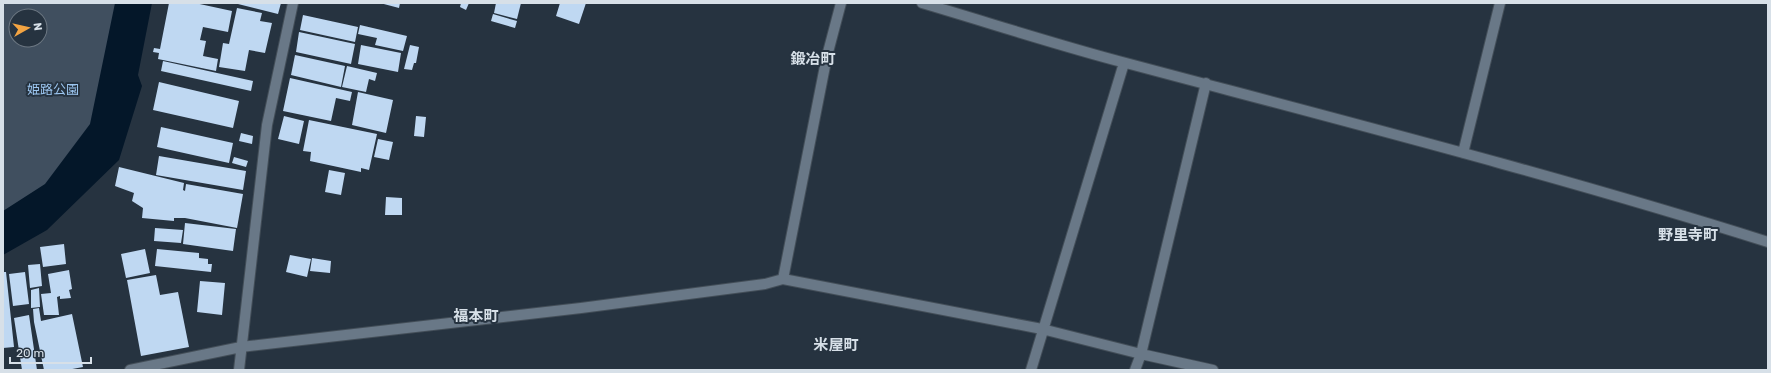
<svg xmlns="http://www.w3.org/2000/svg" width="1771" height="373" font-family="Rubik,'Noto Sans JP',sans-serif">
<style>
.green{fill:#404f5f;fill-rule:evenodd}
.water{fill:#041729}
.building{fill:#bfd8f2}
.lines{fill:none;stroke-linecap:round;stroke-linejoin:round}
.street-casing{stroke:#434e58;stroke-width:12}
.street{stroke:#697887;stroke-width:10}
.labels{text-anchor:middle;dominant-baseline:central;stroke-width:4;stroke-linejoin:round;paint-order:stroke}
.park-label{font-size:13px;fill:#9cc6f0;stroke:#263340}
.quarter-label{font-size:15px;font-weight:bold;fill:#d7e0e8;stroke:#263340}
</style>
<rect width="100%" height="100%" fill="#263340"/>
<path class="green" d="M3 3H127L129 53 56 192 3 222ZM16 16H40V40H16Z"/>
<path class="water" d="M115 3H152L138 75 142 86 119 160 47 230 3 255V211L45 184 90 124Z"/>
<path class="building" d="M169 3H195L232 11 228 32 203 27 200 40 206 41 203 56 218 59 216 71 158 59 159 53 153 52 154 48 160 49Z
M234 3H281L278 14Z
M380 3H400L399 8Z
M461 3H469L466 10 460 7Z
M496 3H521L517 19 494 13Z
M560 3H586L579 24 556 16Z
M237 8 262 13 260 21 272 23 265 53 249 50 245 71 219 67 223 43 229 44Z
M493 14 517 21 515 28 491 21Z
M303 15 358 27 355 42 300 30Z
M360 25 407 36 403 51 375 45 377 38 358 34Z
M299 32 355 44 351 64 296 52Z
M361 45 401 53 398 72 358 64Z
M410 45 419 47 416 63H414L412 70 404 69Z
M295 55 345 66 341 87 291 75Z
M163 61 253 81 251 91 161 71Z
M347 66 377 73 375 81 369 79 366 92 342 87Z
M290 78 352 92 350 101 336 98 331 121 283 111Z
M159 82 239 101 233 128 153 110Z
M358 92 393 100 386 133 352 125Z
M284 116 304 121 299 144 278 139Z
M416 116 426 117 424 137 414 136Z
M309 120 377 134 369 170 361 168V172L310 161 311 152 303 151Z
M161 127 233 143 229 163 157 147Z
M241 133 253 136 252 144 239 141Z
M378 139 393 142 389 160 374 157Z
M159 156 246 171 243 190 156 175Z
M234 157 248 161 246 167 232 163Z
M119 167 184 183 183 190 185 191 186 184 243 194 237 228 185 218H174V221L142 218 143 208 132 201 134 193 115 186Z
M329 170 345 173 341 195 325 192Z
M386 197 402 198V215H385Z
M185 223 236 229 233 251 183 244Z
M155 228 183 230 181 243 154 241Z
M64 244 66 264 43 267 40 247Z
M145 249 150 273 126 278 121 254Z
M157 249 199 253V258L208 259V264H212L211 272 155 266Z
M290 255 311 259 307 277 286 272Z
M312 258 331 261 330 273 310 271Z
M40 264 42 286 30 288 28 265Z
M69 270 72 289 69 290 71 298 60 299V296L57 297 59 315H44L41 294 51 293 48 274Z
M3 272H6L14 347 3 348Z
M25 272 29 304 13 306 9 274Z
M156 275 160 295 178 292 189 347 141 356 127 280Z
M200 281 225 283 222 315 197 312Z
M39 288 40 307 31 308V290Z
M39 308 41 321 72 314 83 367 67 370H44L34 322 33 309Z
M29 315 37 370H22L14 318Z"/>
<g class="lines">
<g class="street-casing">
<path id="street" d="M922 3C990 23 1057 45 1126 63 1340 120 1556 175 1768 242
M1463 153 1500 3
M783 279 827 56 841 3
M130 370 241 347 581 308 765 284 783 279 1042 329 1141 354 1213 370
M239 370 267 125 293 3
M1031 370 1124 63
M1135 370 1141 354 1206 83"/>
</g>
<use href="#street" class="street"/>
</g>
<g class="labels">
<g class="park-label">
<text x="53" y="89">姫路公園</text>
</g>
<g class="quarter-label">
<text x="813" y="59">鍛冶町</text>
<text x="1688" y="235">野里寺町</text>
<text x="476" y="316">福本町</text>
<text x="836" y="345">米屋町</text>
</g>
</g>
<rect width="1771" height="373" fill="none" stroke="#d7e0e8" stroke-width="8"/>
<g transform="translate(28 28) rotate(82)"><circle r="19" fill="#263340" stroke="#6d7883"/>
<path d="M0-3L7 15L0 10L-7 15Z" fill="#f3a442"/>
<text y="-6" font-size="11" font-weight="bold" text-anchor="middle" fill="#d7e0e8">N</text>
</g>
<path d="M10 357v6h81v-6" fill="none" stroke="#d7e0e8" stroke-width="2"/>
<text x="16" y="357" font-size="12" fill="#d7e0e8" stroke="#263340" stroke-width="3" paint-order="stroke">20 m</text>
</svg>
